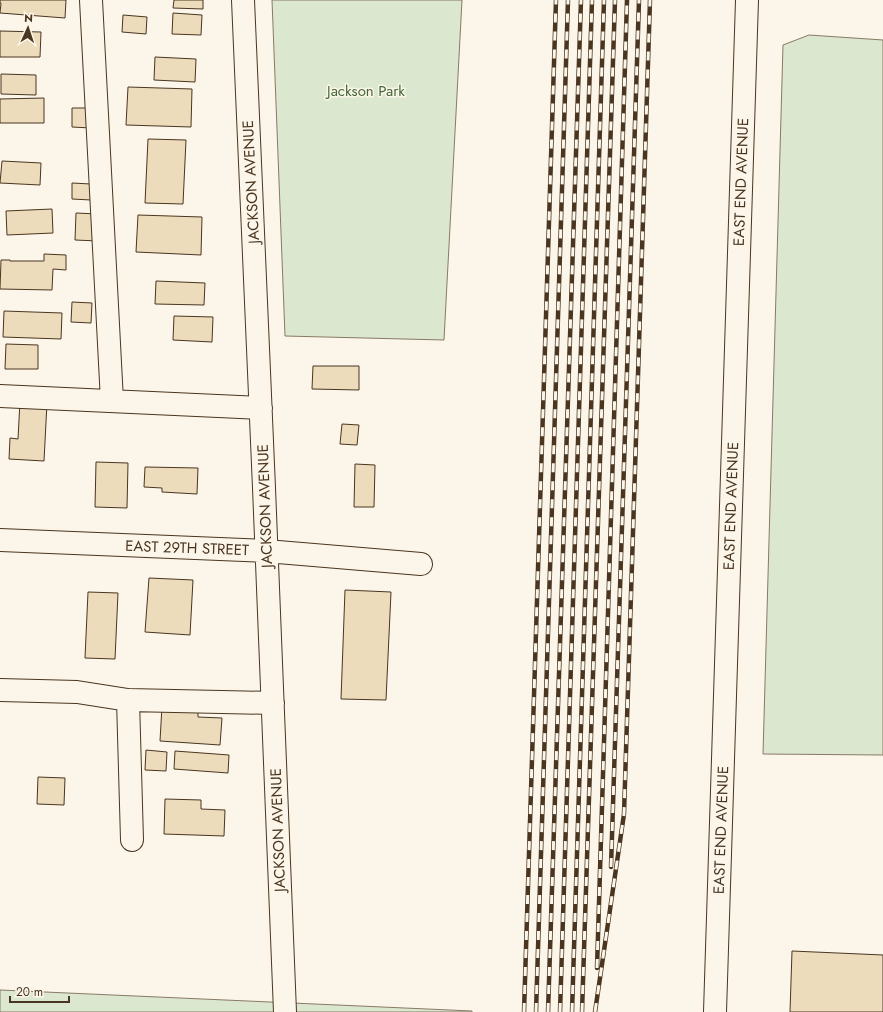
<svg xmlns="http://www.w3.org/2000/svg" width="883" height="1012" font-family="Jost,sans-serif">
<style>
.green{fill:#dce7d0;stroke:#887966}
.building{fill:#ecdcbc;stroke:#4a3520}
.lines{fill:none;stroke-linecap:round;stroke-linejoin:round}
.minor-casing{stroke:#4a3520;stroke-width:24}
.minor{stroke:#fbf6e9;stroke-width:22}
.rail-casing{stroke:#4a3520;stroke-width:4.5}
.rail{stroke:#fbf6e9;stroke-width:3;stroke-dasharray:9;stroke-linecap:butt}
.labels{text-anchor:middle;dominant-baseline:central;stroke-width:3;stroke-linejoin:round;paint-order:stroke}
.park-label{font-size:15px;fill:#436837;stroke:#fbf6e9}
.street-label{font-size:15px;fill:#4a3520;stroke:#fbf6e9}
</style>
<rect width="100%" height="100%" fill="#fbf6e9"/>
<path class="green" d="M272 0H462L444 340 285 336Z
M809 35 883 40V755L763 754 783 45Z
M0 990 472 1011V1012H0Z"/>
<path class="building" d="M0 0H66L65 18 0 13 1 3H0Z
M174 0H203V9L173 8Z
M173 13 202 15 201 35 172 34Z
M123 15 147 17 146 34 122 32Z
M0 31 41 32 40 57H0Z
M155 57 196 59 195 82 154 80Z
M1 74 36 75V95L1 94Z
M128 87 192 89 191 127 126 125Z
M44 98V123H0V99Z
M72 108H91V128L72 127Z
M148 139 186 140 183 204 145 203Z
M2 161 41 163 40 185 0 183Z
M72 183 91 184V200L72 199Z
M52 209 53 233 7 235 6 211Z
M76 213 98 214V241L75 240Z
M138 215 202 217 201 255 136 252Z
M44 254 66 255V270L53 269 52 290 0 289 1 260H10V261H44Z
M156 281 205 283 204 305 155 304Z
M72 302 92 303 91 323 71 322Z
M4 311 62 313 61 339 3 337Z
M174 316 213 317 212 342 173 340Z
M6 344 38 345V369H5Z
M313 366H359V390L312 389Z
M20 401 47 403 44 461 9 459 10 438 18 439Z
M342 424 359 425 357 445 340 444Z
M96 462 128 463 127 508 95 507Z
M355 464 375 465 374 507H354Z
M145 467 198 468 197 494 162 492V488L144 487Z
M149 578 193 580 190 635 145 632Z
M345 590 391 592 386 700 341 699Z
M88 592 118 593 115 659 85 658Z
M162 706 198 708V717L222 718 220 745 160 741Z
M146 750 167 752 166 771 145 770Z
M175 751 229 755 228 773 174 769Z
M38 777 65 778 64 805 37 804Z
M165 799 201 800V809L225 810 224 836 164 834Z
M792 951 883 955V1012H790Z"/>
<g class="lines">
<g class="minor-casing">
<path id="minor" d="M91 0 112 401
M243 0C258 337 272 675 285 1012
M0 396 261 408
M0 540 266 551 421 564
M0 690 77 692 128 700 273 703
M128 700 132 840
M715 1012 747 0"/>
</g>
<use href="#minor" class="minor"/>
<g class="rail-casing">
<path id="rail" d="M611 867 639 0
M597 968 627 0
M524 1012 556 0
M536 1012 568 0
M548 1012 581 0
M560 1012 592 0
M572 1012 604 0
M582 1012 615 0
M595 1012 624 814 650 0"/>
</g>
<use href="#rail" class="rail"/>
</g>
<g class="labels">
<g class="park-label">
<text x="366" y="91">Jackson Park</text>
</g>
<g class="street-label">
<text transform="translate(251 182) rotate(-93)">JACKSON AVENUE</text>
<text transform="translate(741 182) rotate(-88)">EAST END AVENUE</text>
<text transform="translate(265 506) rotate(-92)">JACKSON AVENUE</text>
<text transform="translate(731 506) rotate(-88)">EAST END AVENUE</text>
<text transform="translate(187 548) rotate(2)">EAST 29TH STREET</text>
<text transform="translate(278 830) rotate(-92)">JACKSON AVENUE</text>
<text transform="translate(721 830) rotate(-88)">EAST END AVENUE</text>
</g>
</g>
<g transform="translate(28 28) rotate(3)" stroke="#fbf6e9" stroke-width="3" paint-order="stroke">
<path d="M0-3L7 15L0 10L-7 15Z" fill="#4a3520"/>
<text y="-6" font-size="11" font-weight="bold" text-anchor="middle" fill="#4a3520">N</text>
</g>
<path d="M10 996v6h59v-6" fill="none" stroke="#4a3520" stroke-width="2"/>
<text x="16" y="996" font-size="12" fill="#4a3520" stroke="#fbf6e9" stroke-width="3" paint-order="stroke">20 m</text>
</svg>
